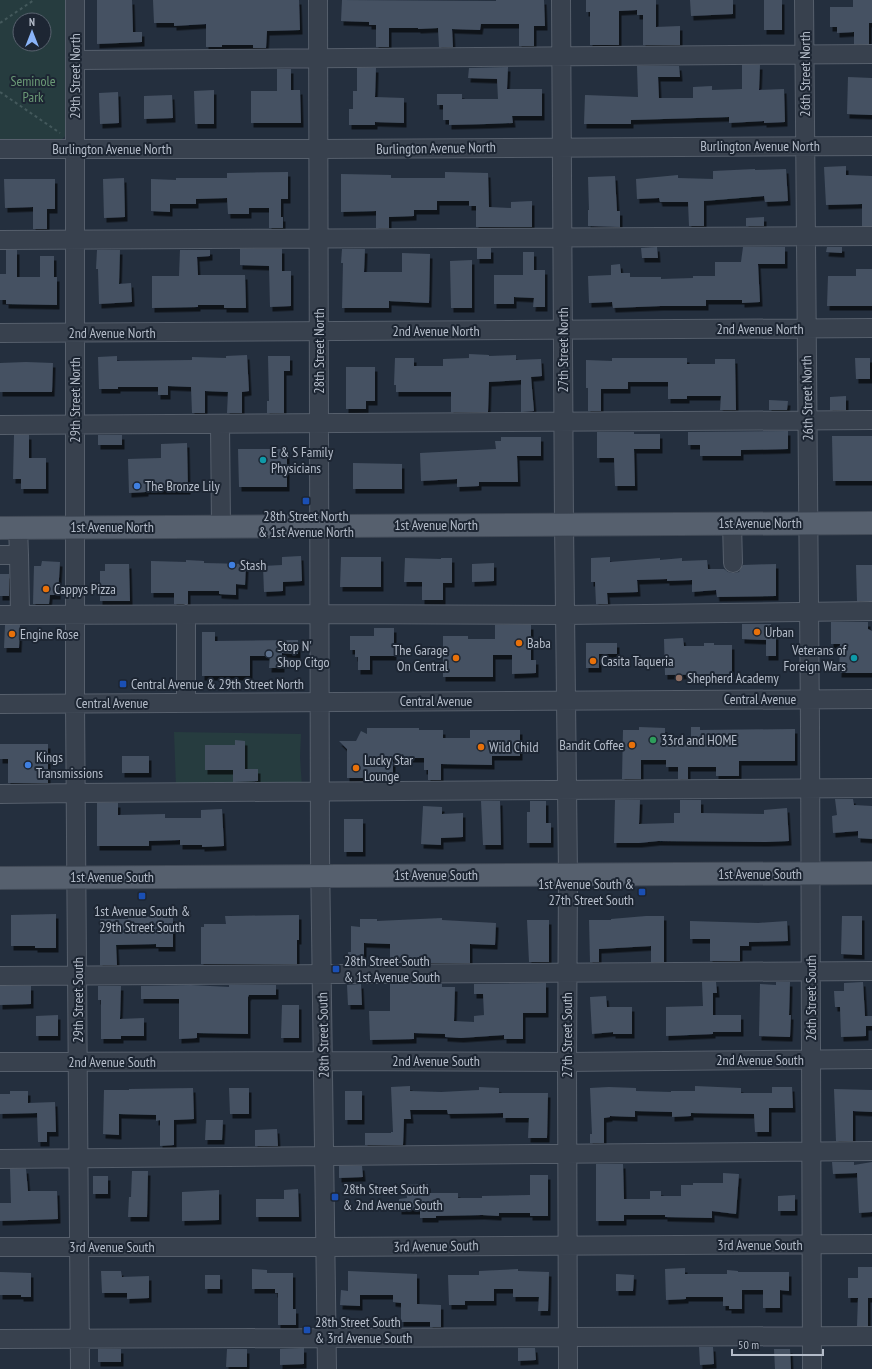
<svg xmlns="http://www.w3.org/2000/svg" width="872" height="1369" font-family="'PT Sans Narrow',sans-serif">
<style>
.green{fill:#263c3f;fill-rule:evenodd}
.building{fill:#455162;filter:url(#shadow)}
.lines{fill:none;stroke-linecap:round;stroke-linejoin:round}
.minor-casing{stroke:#565f6c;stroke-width:20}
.major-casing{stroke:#414a57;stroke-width:24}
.path{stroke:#44595c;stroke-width:2;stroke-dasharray:3 3;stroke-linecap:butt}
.minor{stroke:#38414e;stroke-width:18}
.major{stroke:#56606e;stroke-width:22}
.culture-dot{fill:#0f9aa8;stroke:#1d2633;stroke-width:1.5}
.shop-dot{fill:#3f7fe0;stroke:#1d2633;stroke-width:1.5}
.transit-dot{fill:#1a4fb4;stroke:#1d2633;stroke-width:1.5}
.food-dot{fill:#e8710a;stroke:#1d2633;stroke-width:1.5}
.service-dot{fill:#5c6f8a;stroke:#1d2633;stroke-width:1.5}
.education-dot{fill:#8d6e63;stroke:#1d2633;stroke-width:1.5}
.leisure-dot{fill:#2e9e5b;stroke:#1d2633;stroke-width:1.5}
.labels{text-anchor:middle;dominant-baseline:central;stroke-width:4;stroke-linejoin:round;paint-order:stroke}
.street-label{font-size:14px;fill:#b4bcc9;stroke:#1d2633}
.park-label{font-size:14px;fill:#6b9a76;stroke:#1d2633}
.poi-label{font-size:14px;fill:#b4bcc9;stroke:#1d2633;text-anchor:start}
</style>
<defs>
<filter id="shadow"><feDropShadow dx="2.5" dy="4.5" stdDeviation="0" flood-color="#0009"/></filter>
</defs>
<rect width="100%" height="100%" fill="#242f3e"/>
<path class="green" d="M0 0H67L66 135 59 143H0ZM20 20H44V44H20Z
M174 732 301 734 300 757 302 787H176Z"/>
<path class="building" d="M97 0H132L133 32H142V42L97 44Z
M153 0H299L300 30 267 31 266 48H253V45H222V47H206V24L174 26V23H154Z
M342 0 496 1V0H544L545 26H534V46H519V24H481L480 30 452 29 453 47H439L438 28 418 29V28H389V47H376V25H369V22L341 21Z
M586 0H656V27L680 26V45H643V15H637V10L619 11V45H590V12H586Z
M690 0H733V14L691 16Z
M764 0H782V30H764Z
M853 0H872V23H869V44H854V32L837 33V27H830V7H853Z
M742 65H760L759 90 784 89 785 122 764 123V121L729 123V117L631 120V124H584L585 95 638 97 637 66H679L680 77H658L659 98H693V87L712 86V90L742 89Z
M508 67 507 89H542V116H512L513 123 487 124 449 125V120H443V105H437V94H462V99H498L497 79 468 78 469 68Z
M357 68H376L375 97 404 98V123L375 122V125H349V109H353V91H357Z
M277 69H291V90H300L301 123H251V91H277Z
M848 77 872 78V115L847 114Z
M214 90V124H195L194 91Z
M118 92 119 123 100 124 99 93Z
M172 95 173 118 144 119V96Z
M846 166V175L872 176V226H862V204L826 205 824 167Z
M755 169V170L786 169 788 201 765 202 764 196 704 201V226H689L688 202H660L659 198 637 199 636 179 678 175V178L713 179V171Z
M288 172V199H281V217H283V228H269V208H249V214H228L227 198 196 199V204H170V212L151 211V179L176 180V178H227V173Z
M445 172 488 173 489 207 511 208V202L532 201V227H476V206H469V201H437V210H414V216L389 217V228H376V211L341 212V174L391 175V178H445Z
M615 176 617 211H620V227L588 226V210H589L588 177Z
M124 178 125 217 104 218 103 179Z
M4 179H55V209H47V229H33V207L5 208Z
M764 217V226H746V218Z
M657 247 658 258H642L641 248Z
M743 247H785V264H758L760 302 742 303V300H706V306H661L613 308 612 302 589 303 588 276 611 275V265L620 264 621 273H630V277H661V279L693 278V276H715V262H741Z
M827 247H842V253L826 252Z
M477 248H491V259H477Z
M240 249H282V271H291V306L270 307 269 266 240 265Z
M342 249H365L364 272H402V253L430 254 429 303 389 301V308H342L343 263H341Z
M6 250H17V277H40V256H54V277H57V305L6 304V300H0V274H6Z
M97 250H120L119 284 131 283 132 302 99 304 98 269H96Z
M180 250H210V256L197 257 198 275H245L246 308H224V305H198V307L152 308V276H179Z
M523 252H534V270H545V307H533L534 298 514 297V304H494V275H523Z
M472 260V308H451L450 261Z
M856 269H872V306H827L828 276H856Z
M469 354 489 355V356L516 355V360L541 359 542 376 531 377 534 411 521 412V380L489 382 488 412H451V392H396V385H394L395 358H414V366H443V359L469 358Z
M247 355 249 391 242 392V413H227L228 392 205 391V413H192L191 387 168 386V395H158V387H118V389H99L98 357 117 356V361L192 360V357L226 358V356Z
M268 356H290V371H284V413H267V401H269Z
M612 358H687V364H715V359H735L736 410H720L721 396H687V399H668V382H628V389H601V411H588V388H586V360L612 361Z
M855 358H870V379H856Z
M26 362 53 363 52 392H0V363Z
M346 367H375V401H366V409H346Z
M846 396V410H830V397Z
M769 400 788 401 787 410H769Z
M788 431V449L741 450V456H700V445H688V432Z
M597 432H634V434H660V449H634L635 486H615L614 458H597Z
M14 435H29V458H46V489H21V479H13Z
M98 435H122V445H98Z
M832 436H872V481H833Z
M501 437H541V456H517L518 482H479V486L457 487V479L421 481 420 453 496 449 495 441H501Z
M187 443 188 490H146V492L129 493 128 459 161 458V444Z
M238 449H287V487H239Z
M353 463 402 464V489H353Z
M301 556 302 581 283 582V591L264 592 263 566 282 565V557Z
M341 557H381V587H340Z
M610 557V562L660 558V560L682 558V561L707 560 708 569H724L728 572 733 573 739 572 743 565 776 564V596L717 597 716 590 692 592V580L667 581V579L637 580 638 592 607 593 608 604H596L595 582H591V558Z
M405 558 441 559V558H452V583H443V600H422V582H404Z
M186 560 204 561V563L246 564 245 585 236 584V595L219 594V591H188V604H174V593H151V561L186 562Z
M42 561 60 562 58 595H50L49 604H33L34 566H41Z
M494 563V581L472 582V564Z
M105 564H129L130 601H100V571H105Z
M856 565H872V601H857Z
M0 574H9V596H0Z
M831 622H868V629L872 631V673H839L840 644H831Z
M742 624H771V635H776V656H766V640L742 639Z
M5 625H20L19 648H4Z
M495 625H531V660H536V673L512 674V655H493V677H443V636H468V639H495Z
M374 628H394V656H370V670H358V657H355V650H350V636H374Z
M202 632H215V641L298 640V654L282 653V668H269L270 656H250V676H202Z
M683 638 684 646H704V643H714V645H732V674L665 675 664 639Z
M586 643H617V654H599V668H586Z
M639 727 665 728V743L691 744V727H700V730L795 729V761H739V776H716V767H688V779H678V767H666V760H641V779H622L623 730H639Z
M367 728H419V730H443V738H470V730H520V756H492V765L441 764V780H428V770H424V758H393V778H347V749L339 741H356L361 731 367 734Z
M235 740 245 741V769H258V781L233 782V770H205V745H235Z
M0 744H48V783H8V759H0Z
M122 756H149V773H122Z
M835 799H853L854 805 872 806V839L858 838V831L833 833 832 816 837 815Z
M615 800H640L639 824 674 823V813H680V800H701V813L764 814V810L787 808 789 841 766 842 658 841 639 843H614Z
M481 801H500L501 845H483Z
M530 801H546V823H551V843H527V812H530Z
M97 803H118V815L165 814V818H201V810L222 809 224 846 202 847V845H180V840L149 841V846H97Z
M423 806 442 807V814L463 813V837L441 838V845L421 844Z
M344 819H363V852H344Z
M56 914V948H35V946H11V915Z
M299 915V940H297V964H201V927H204V924H226L225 916H230Z
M128 916 173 917V947H156V944L116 945 117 965H100V919H128Z
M646 916H664V962H651V946L599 949V962H590L589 920H611V919Z
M842 916H862V955L841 954Z
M442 918V920L496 923 495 945 470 944V963H390V944L364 943V963L348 964V952H351V926L360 927V919H377V921Z
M527 920H549V962H529Z
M690 921 758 923 787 921 788 941 749 942V946H740V961H710V939H690Z
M702 982H716L717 993H713V1015H741V1032H713V1034L666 1036V1007L703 1006Z
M776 982H790L789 1015H791L790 1037 759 1036 760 984 776 985Z
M863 982 865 1016H872V1026H866V1036L841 1037 840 1007H835L834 991H844V983Z
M546 983V1013H523V1039H504V1035L461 1038 445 1037V1034L414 1033V1039L370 1040 369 1011H390V984H442V987H455L454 1021 474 1022V1016L484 1015 483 994H474V984Z
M361 984 362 1005H348L347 985Z
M191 985 229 987V985H276V995H249L248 997V1034L197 1033V1038L179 1039V999H141V986Z
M0 986H31V1004L0 1005Z
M98 986H121L120 1019 144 1018V1036H121V1039H101V1000H98Z
M606 996 607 1007H632V1034H613V1032L592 1034 590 997Z
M282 1005H299V1038H281Z
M58 1015V1036H36V1016Z
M410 1086V1091L441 1092 479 1090V1087L499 1088V1093H548L547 1138H528L529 1118H503V1113L448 1114 447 1110H410L411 1119H404L403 1145H365V1133H391V1132H393L391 1087Z
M695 1086 741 1088V1093H772V1087H792L793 1108H769V1132H755L754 1114 691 1113V1116L672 1117V1112L635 1111V1117L610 1116V1117L604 1118V1143H590V1134H592L590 1088 609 1087 636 1088V1091L671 1092V1091H695Z
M193 1088 194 1119 174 1120V1145L160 1146V1120L156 1121V1115L119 1114V1135L103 1134 104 1090H129V1089Z
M229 1088H249V1114H230Z
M834 1089 872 1090V1112L853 1111V1141H836Z
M10 1091H28V1103L55 1102 56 1132H47V1142H38L37 1113 0 1114V1094H10Z
M345 1091H362V1120H345Z
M206 1120H223L222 1140H205Z
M277 1129 278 1146H255V1130Z
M832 1162H854V1165L872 1162V1212L859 1213 857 1173 833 1174Z
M596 1164H623L624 1199H650V1191H661V1196H681V1185H693V1183H723V1173L739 1174 736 1214 712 1211V1218L665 1217V1215H624V1221H596Z
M339 1166H362L363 1177 339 1178Z
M10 1169H26L28 1191H57L58 1219 0 1221V1203H11Z
M132 1171H148L147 1217H128L129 1197H131Z
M530 1175H548V1216H530V1213H499V1216L482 1215 436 1216V1218H420V1210H399V1199L407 1198 406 1185 428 1184V1193H458V1198H482V1196L530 1195Z
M93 1176H108V1194H93Z
M298 1189 299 1217H256V1199H284V1190Z
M219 1190V1220L182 1221V1192Z
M795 1195V1211H778V1196Z
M858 1267H872V1298H868V1326H857L858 1298H848V1278H858Z
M685 1268V1274H727V1270L738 1271V1272H789V1291L780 1290V1308H763V1290H742V1309H729V1306H723V1297H686V1299L666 1300 665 1269Z
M252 1269 267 1270V1273H293V1309H296V1325H278V1293H275V1289H252Z
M518 1269V1271L549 1272 548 1311H538L539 1297H513V1289H494V1301H465V1305H449L448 1275H479V1271Z
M101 1271H121L122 1277 149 1276V1298L127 1299V1293H102Z
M348 1271 417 1274V1304L441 1305V1327H430V1322H401V1303L393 1302V1295H360V1306L340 1305 341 1290 348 1291Z
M0 1272 31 1273V1297H21V1295H0Z
M616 1274 634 1275 633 1291H616Z
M205 1275H220V1289H205Z
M699 1347H713L714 1364 700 1365Z
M304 1348V1364L280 1365V1349Z
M518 1348H535L536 1360 518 1361Z
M98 1349H121V1362H98Z
M227 1349H247V1367H226Z
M774 1349H790L791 1369H775Z"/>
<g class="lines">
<g class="minor-casing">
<path id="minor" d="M75 0V703L80 1369
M318 0 320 855 327 1369
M561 0 564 524 568 875 567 1062 568 1369
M804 0 810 726 812 1369
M75 60 872 54
M0 149H319L872 146
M0 240 872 236
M0 333 872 328
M220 424 221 526
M0 425 872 420
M732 523 733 563
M0 555H19L18 527
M19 555 20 615
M186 614V703
M0 615 320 614 566 615 872 611
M0 704 872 699
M0 794 76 793 872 788
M0 976 872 971
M0 1062 324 1061 567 1062 872 1059
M0 1159 872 1151
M0 1247H326L872 1244
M0 1339 872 1336"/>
</g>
<g class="major-casing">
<path id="major" d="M0 528 872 523
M0 878 872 873"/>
</g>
<path class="path" d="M0 23 34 0
M0 92 60 133"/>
<use href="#minor" class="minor"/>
<use href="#major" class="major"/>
</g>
<g class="culture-dot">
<circle cx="263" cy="460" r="4"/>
<circle cx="854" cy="658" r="4"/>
</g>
<g class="shop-dot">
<circle cx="137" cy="486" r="4"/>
<circle cx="232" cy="565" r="4"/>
<circle cx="28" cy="765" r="4"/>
</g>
<g class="transit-dot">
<rect x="302" y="497" width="8" height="8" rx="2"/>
<rect x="119" y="680" width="8" height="8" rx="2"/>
<rect x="638" y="888" width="8" height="8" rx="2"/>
<rect x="138" y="892" width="8" height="8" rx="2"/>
<rect x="332" y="965" width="8" height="8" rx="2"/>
<rect x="331" y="1193" width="8" height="8" rx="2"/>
<rect x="303" y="1326" width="8" height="8" rx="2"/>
</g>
<g class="food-dot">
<circle cx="46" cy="589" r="4"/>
<circle cx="757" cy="632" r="4"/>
<circle cx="12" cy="634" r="4"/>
<circle cx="519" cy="643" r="4"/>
<circle cx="456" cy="658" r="4"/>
<circle cx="593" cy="661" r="4"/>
<circle cx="632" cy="745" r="4"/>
<circle cx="481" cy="747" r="4"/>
<circle cx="356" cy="768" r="4"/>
</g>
<circle class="service-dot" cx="269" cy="654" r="4"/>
<circle class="education-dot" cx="679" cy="678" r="4"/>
<circle class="leisure-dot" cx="653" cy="740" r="4"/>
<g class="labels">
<g class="street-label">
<text transform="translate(805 74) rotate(-90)">26th Street North</text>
<text transform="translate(75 76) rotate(-90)">29th Street North</text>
<text x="760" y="146">Burlington Avenue North</text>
<text transform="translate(436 148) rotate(-1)">Burlington Avenue North</text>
<text x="112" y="149">Burlington Avenue North</text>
<text x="760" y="329">2nd Avenue North</text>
<text x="436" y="331">2nd Avenue North</text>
<text x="112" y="333">2nd Avenue North</text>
<text transform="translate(563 350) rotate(-90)">27th Street North</text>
<text transform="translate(319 351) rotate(-90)">28th Street North</text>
<text transform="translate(807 398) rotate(-91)">26th Street North</text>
<text transform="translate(75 400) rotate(-90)">29th Street North</text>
<text x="760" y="523">1st Avenue North</text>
<text x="436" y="525">1st Avenue North</text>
<text x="112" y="527">1st Avenue North</text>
<text x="760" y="699">Central Avenue</text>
<text x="436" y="701">Central Avenue</text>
<text x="112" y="703">Central Avenue</text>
<text x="760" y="874">1st Avenue South</text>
<text x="436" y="875">1st Avenue South</text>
<text x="112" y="877">1st Avenue South</text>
<text transform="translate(811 998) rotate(-90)">26th Street South</text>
<text transform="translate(78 1000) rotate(-90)">29th Street South</text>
<text transform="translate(323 1035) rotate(-91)">28th Street South</text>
<text transform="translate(567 1035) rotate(-90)">27th Street South</text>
<text x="760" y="1060">2nd Avenue South</text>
<text x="436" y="1061">2nd Avenue South</text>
<text x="112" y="1062">2nd Avenue South</text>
<text x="760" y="1245">3rd Avenue South</text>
<text transform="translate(436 1246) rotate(-1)">3rd Avenue South</text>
<text x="112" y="1247">3rd Avenue South</text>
</g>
<g class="park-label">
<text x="33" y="81">Seminole<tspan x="33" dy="16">Park</tspan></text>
</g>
<g class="poi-label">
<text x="271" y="452">E &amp; S Family<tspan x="271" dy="16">Physicians</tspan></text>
<text x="145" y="486">The Bronze Lily</text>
<text x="306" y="516" text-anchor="middle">28th Street North<tspan x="306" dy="16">&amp; 1st Avenue North</tspan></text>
<text x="240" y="565">Stash</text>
<text x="54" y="589">Cappys Pizza</text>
<text x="765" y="632">Urban</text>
<text x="20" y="634">Engine Rose</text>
<text x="527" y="643">Baba</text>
<text x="277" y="646">Stop N'<tspan x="277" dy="16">Shop Citgo</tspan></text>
<text x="448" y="650" text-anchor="end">The Garage<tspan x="448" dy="16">On Central</tspan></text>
<text x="846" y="650" text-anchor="end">Veterans of<tspan x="846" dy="16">Foreign Wars</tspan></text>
<text x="601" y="661">Casita Taqueria</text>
<text x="687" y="678">Shepherd Academy</text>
<text x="131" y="684">Central Avenue &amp; 29th Street North</text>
<text x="661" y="740">33rd and HOME</text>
<text x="624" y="745" text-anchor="end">Bandit Coffee</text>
<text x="489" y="747">Wild Child</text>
<text x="36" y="757">Kings<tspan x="36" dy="16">Transmissions</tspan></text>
<text x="364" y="760">Lucky Star<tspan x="364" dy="16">Lounge</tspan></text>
<text x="634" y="884" text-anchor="end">1st Avenue South &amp;<tspan x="634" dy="16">27th Street South</tspan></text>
<text x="142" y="911" text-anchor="middle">1st Avenue South &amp;<tspan x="142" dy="16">29th Street South</tspan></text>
<text x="344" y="961">28th Street South<tspan x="344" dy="16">&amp; 1st Avenue South</tspan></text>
<text x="343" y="1189">28th Street South<tspan x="343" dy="16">&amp; 2nd Avenue South</tspan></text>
<text x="315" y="1322">28th Street South<tspan x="315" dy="16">&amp; 3rd Avenue South</tspan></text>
</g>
</g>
<g transform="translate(32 32)"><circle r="19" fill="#1d2633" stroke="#59626f"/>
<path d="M0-3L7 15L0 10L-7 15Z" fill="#8ab4f8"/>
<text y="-6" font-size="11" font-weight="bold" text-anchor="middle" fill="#b4bcc9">N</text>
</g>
<path d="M732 1349v6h91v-6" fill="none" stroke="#b4bcc9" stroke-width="2"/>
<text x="738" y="1349" font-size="12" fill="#b4bcc9" stroke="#1d2633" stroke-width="3" paint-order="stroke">50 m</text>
</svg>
